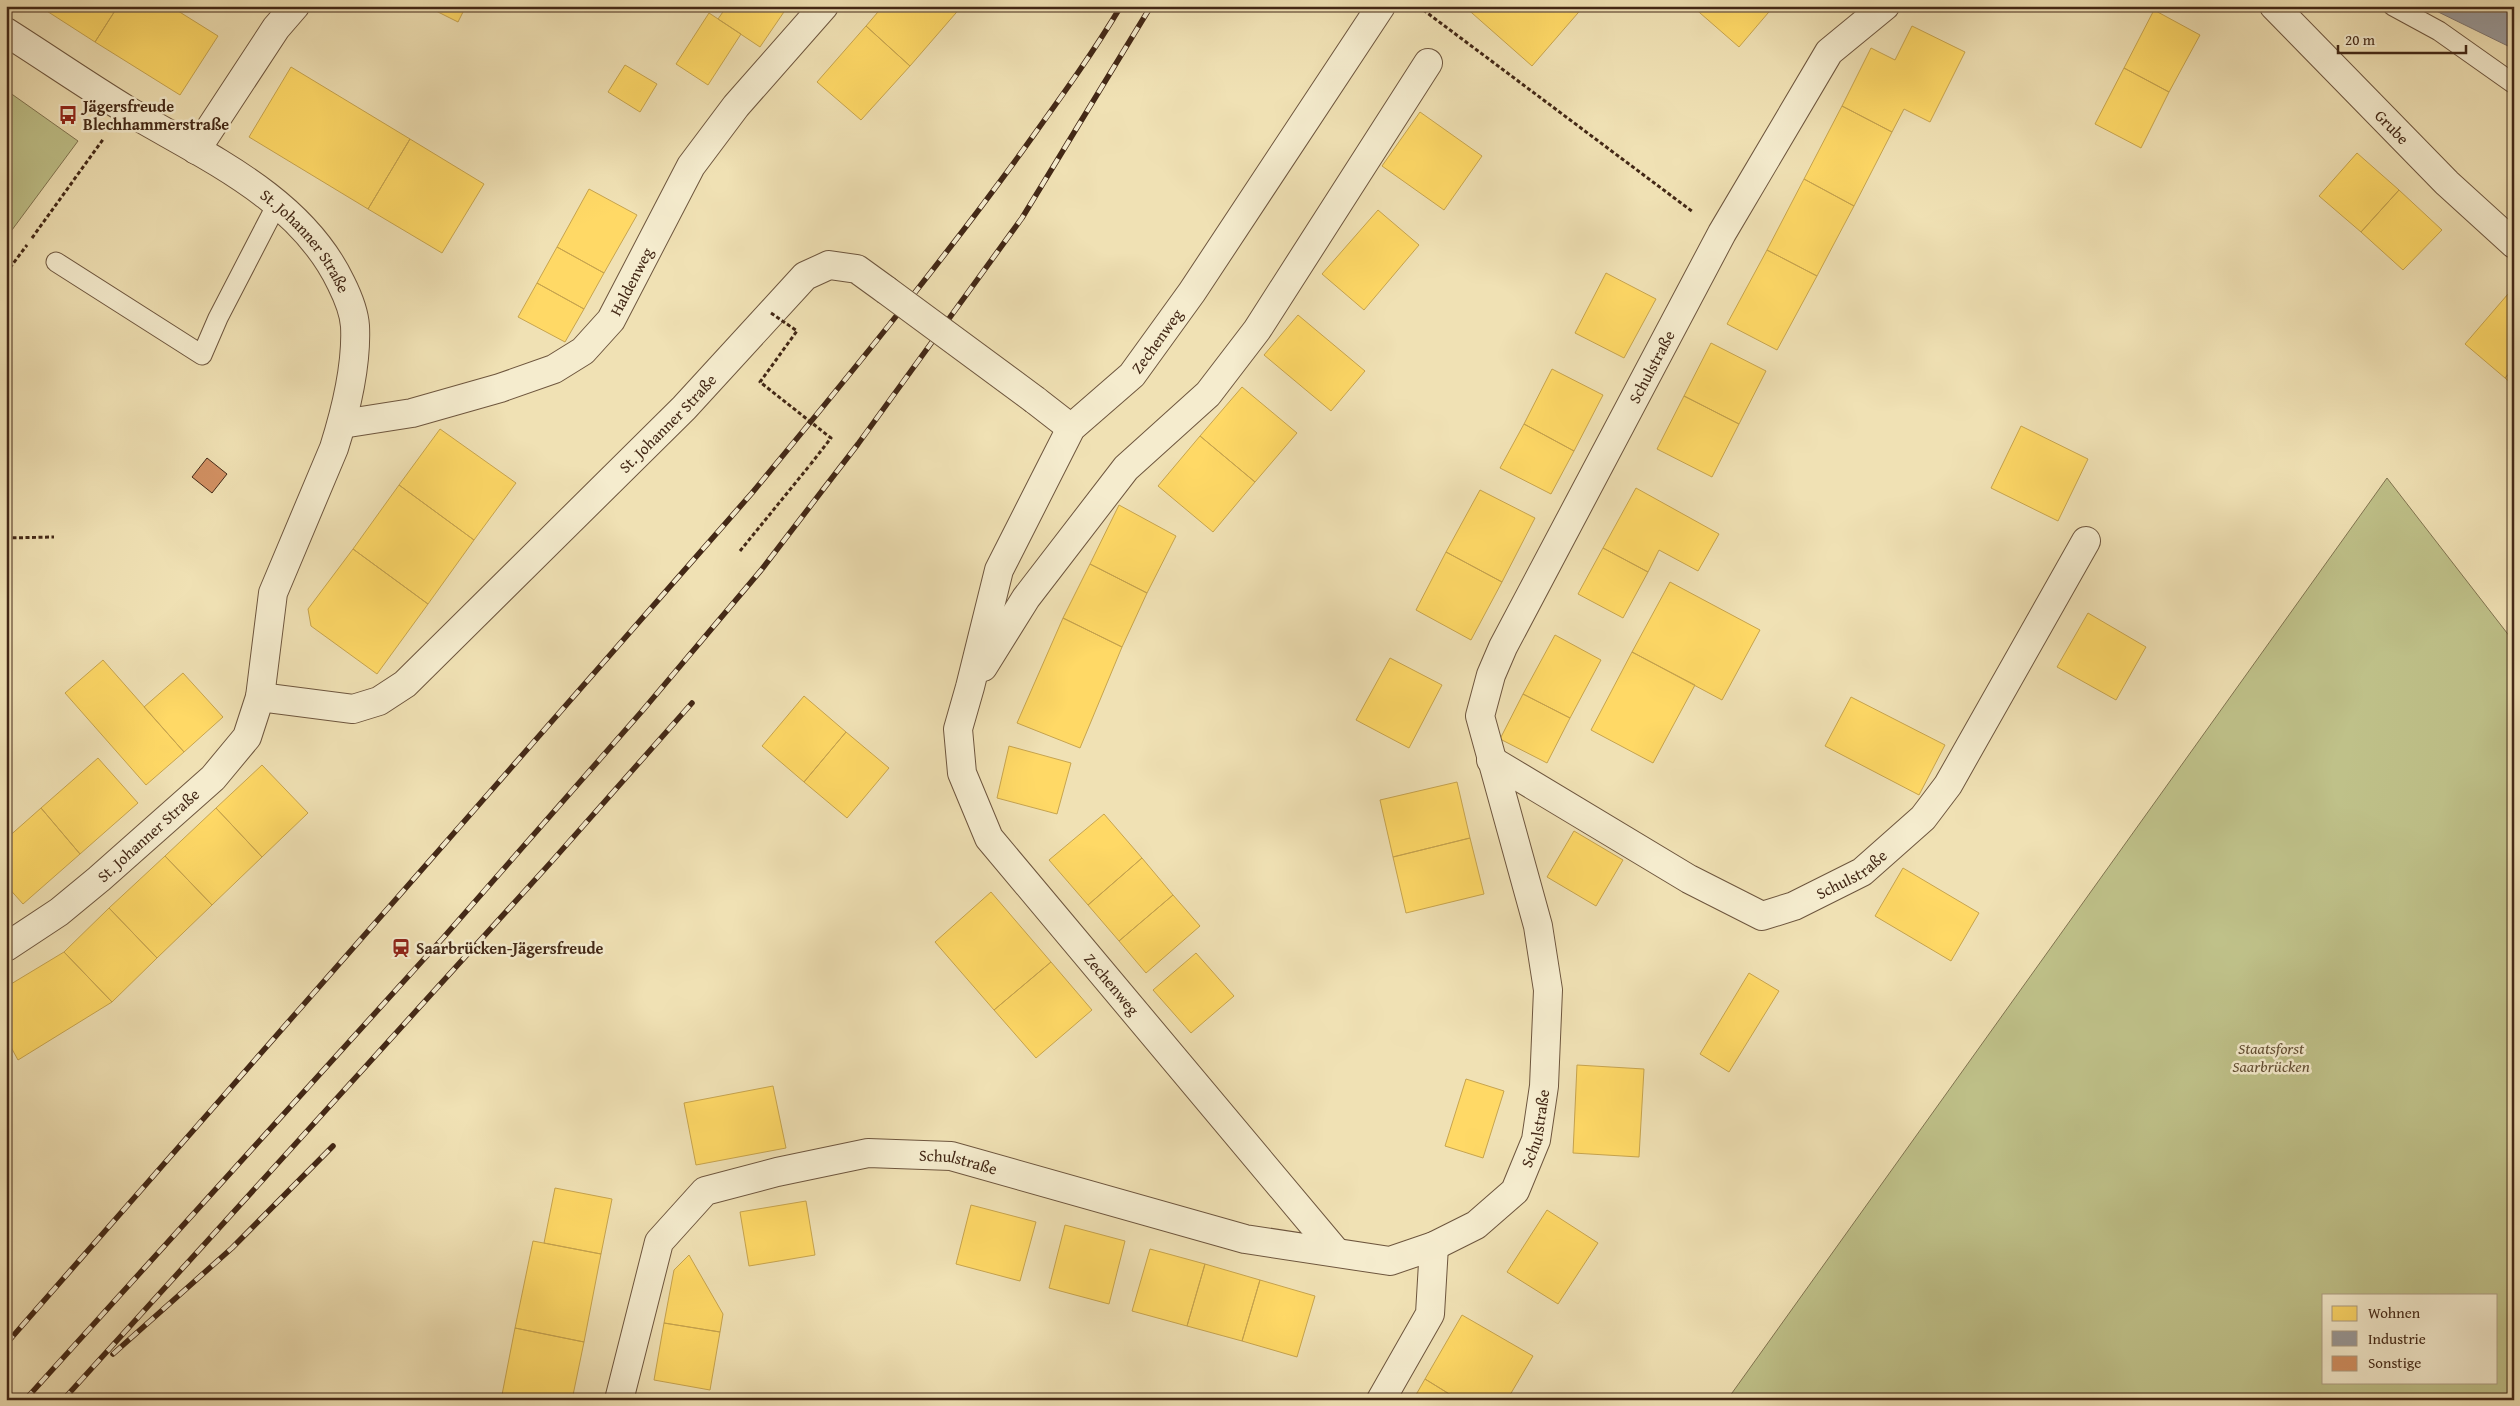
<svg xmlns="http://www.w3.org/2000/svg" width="2520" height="1406" font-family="'Gentium Book Plus',serif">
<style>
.green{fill:#bfc189;stroke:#817450;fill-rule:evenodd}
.homes{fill:#ffd966;stroke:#c7a44e}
.industry{fill:#999;stroke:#7f7772}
.building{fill:#d39163;stroke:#432816}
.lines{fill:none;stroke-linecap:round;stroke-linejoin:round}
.lane-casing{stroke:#6e563e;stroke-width:21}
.street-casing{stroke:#6e563e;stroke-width:30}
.path{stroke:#432816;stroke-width:3;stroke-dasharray:4 2.5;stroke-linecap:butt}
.lane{stroke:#f5ecce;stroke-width:19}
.street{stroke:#f5ecce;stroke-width:28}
.rail-casing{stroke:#432816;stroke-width:5.5}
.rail{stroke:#f5ecce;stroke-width:4;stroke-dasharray:11;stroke-linecap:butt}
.street-bridge-casing{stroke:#6e563e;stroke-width:30;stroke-linecap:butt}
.path-bridge{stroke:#432816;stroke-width:3;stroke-dasharray:4 2.5;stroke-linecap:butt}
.street-bridge{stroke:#f5ecce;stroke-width:28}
.labels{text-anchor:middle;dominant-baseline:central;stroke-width:5;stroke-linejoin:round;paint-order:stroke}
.poi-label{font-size:16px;font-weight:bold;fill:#432816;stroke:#f5ecce;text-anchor:start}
.street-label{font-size:16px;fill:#432816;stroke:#f5ecce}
.park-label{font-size:16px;font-style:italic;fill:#624e33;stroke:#f5ecce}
</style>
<rect width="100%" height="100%" fill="#f0e1b4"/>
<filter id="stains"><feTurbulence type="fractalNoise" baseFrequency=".004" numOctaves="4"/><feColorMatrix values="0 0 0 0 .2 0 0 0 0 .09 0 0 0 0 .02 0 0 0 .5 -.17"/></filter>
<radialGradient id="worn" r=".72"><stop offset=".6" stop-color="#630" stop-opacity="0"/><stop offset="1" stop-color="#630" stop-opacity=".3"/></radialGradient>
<path class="green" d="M6 90 78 141 6 238Z
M2387 478 2514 642V1400H1727ZM2324 1295H2496V1382H2324Z"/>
<path class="homes" d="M39 6H118L95 42Z
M118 6H170L218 36 180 95 95 42Z
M426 6H466L458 22Z
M727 6H788L760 47 718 19Z
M883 6H962L910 66 866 26Z
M1464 6H1584L1532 66Z
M1692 6H1774L1739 47Z
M2154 10 2200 35 2169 92 2124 68Z
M709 13 741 34 708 85 676 64Z
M866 26 910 66 861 120 817 82Z
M1912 26 1965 52 1930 122 1904 109 1892 132 1842 106 1871 48 1895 60Z
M625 65 657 84 640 112 608 92Z
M291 67 410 139 368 209 249 137Z
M2124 68 2169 92 2141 148 2095 124Z
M1842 106 1892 132 1854 206 1804 179Z
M1420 112 1482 156 1444 210 1382 166Z
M410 139 484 184 442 253 368 209Z
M2357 153 2399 190 2361 232 2319 196Z
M1804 179 1854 206 1817 276 1767 250Z
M589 189 637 215 604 273 557 247Z
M2399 190 2442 230 2403 270 2361 232Z
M1378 210 1419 245 1364 310 1322 274Z
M557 247 604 273 584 309 537 283Z
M1767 250 1817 276 1777 350 1727 324Z
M1606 273 1656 299 1624 358 1575 333Z
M537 283 584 309 565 342 518 317Z
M2508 294 2514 299V368L2505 378 2465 344Z
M1298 315 1365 371 1331 411 1264 355Z
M1711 343 1766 371 1739 424 1684 396Z
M2514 368V386L2505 378Z
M1552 369 1603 395 1574 451 1524 424Z
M1242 387 1297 433 1255 482 1200 436Z
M1684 396 1739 424 1712 477 1657 449Z
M1524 424 1574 451 1551 494 1500 468Z
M2021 426 2088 459 2058 521 1991 488Z
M440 429 516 483 474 540 399 485Z
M1200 436 1255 482 1213 532 1158 486Z
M399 485 474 540 428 604 353 549Z
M1636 488 1719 534 1698 571 1659 550 1648 572 1603 548Z
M1480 490 1535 518 1502 582 1446 552Z
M1119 505 1176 536 1147 593 1090 564Z
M1603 548 1648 572 1623 618 1578 594Z
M353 549 428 604 377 674 311 626 308 609Z
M1446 552 1502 582 1471 640 1416 610Z
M1090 564 1147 593 1122 647 1063 618Z
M1670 582 1760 630 1722 700 1632 652Z
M2088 613 2146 647 2116 700 2057 667Z
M1063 618 1122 647 1080 748 1017 723Z
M1555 635 1601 660 1570 718 1523 694Z
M1632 652 1695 685 1653 763 1591 730Z
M1390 658 1442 685 1409 748 1356 720Z
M103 660 184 752 146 785 65 693Z
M183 673 223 717 184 752 144 707Z
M1523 694 1570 718 1547 763 1500 739Z
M804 696 846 732 804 782 762 746Z
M1851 697 1945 745 1919 795 1825 746Z
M846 732 889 768 847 818 804 782Z
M1009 746 1071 763 1057 814 997 798Z
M98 758 138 803 80 854 41 808Z
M262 765 308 813 262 857 216 808Z
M1457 782 1470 838 1393 857 1380 800Z
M41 808 80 854 23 904 6 885V839Z
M216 808 262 857 212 905 165 856Z
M1104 814 1142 858 1088 905 1049 860Z
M1574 831 1623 860 1596 906 1547 877Z
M1470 838 1484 894 1406 913 1393 857Z
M165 856 212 905 157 958 109 908Z
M1142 858 1173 895 1119 941 1088 905Z
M1903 868 1979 913 1951 961 1875 916Z
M991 892 1051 962 994 1010 935 942Z
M1173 895 1200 926 1146 973 1119 941Z
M109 908 157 958 112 1002 64 952Z
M64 952 112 1002 18 1060 6 1038V987Z
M1196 953 1234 996 1191 1033 1153 990Z
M1051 962 1092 1010 1036 1058 994 1010Z
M1749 973 1779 991 1729 1072 1700 1054Z
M1577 1065 1644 1069 1639 1157 1573 1153Z
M1466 1079 1504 1091 1483 1158 1445 1146Z
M773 1086 786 1148 696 1165 684 1103Z
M555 1188 612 1199 601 1254 544 1243Z
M806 1201 815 1255 749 1266 740 1212Z
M971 1205 1036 1222 1020 1281 956 1264Z
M1547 1210 1598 1243 1558 1304 1507 1272Z
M1065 1225 1125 1241 1109 1304 1049 1288Z
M533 1241 601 1254 584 1342 515 1328Z
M1150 1249 1205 1264 1187 1326 1132 1311Z
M689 1255 723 1314 720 1332 664 1323 674 1270Z
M1205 1264 1260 1280 1242 1341 1187 1326Z
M1260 1280 1315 1296 1297 1357 1242 1341Z
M1462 1315 1533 1356 1507 1400H1459L1425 1379Z
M664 1323 720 1332 710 1390 654 1380Z
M515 1328 584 1342 572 1400H501Z
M1425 1379 1459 1400H1413Z"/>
<path class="industry" d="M2426 6H2514V40L2510 47Z"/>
<path class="building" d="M207 458 227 474 212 493 192 477Z"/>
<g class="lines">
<g class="lane-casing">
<path id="lane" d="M2393 6 2439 31 2514 84
M56 262 202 355 218 318 277 204"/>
</g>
<g class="street-casing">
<g id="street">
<path id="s1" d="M2274 6 2447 183 2514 244"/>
<path id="s2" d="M6 32C47 58 86 85 127 110 204 156 300 197 341 283 347 295 354 311 355 326 357 366 346 410 334 448L273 593 260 697 247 737 213 778 99 879 59 912 6 947"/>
<path d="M196 150 276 28 295 6"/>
<path d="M1035 400 1071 428"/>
<path id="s3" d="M342 424 412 413 500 388 554 369 583 351 611 320 691 166 736 106 824 6"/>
<path d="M983 667 1026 598 1126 468 1208 394 1257 330 1428 63"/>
<path id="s4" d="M260 697 353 709 379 701 405 684 684 408 805 276 829 265 857 269 886 290"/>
<path id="s5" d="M1491 760 1689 879 1762 916 1794 906 1862 872 1923 818 1948 785 2086 541"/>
<path id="s6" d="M1336 1252 989 838 962 773 958 729 970 687 999 570 1071 428 1132 375 1192 292 1381 6"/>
<path id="s7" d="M619 1400 659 1242 705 1191 777 1172 868 1153 951 1156 1245 1239 1390 1261 1434 1246 1476 1225 1515 1191 1536 1140 1544 1086 1548 990 1538 926 1480 716 1491 675 1503 647 1722 233 1829 52 1885 6"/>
<path d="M1381 1400 1430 1314 1434 1246"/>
</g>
</g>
<path class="path" d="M1418 6 1693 212
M32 238 104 138
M6 273 27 245
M6 538 54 537
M740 551 810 465"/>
<use href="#lane" class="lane"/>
<use href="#street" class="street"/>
<g class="rail-casing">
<path id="rail" d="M6 1344 752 493C843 383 934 272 1018 157 1053 108 1090 58 1121 6
M113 1354 232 1248 333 1146
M25 1400 443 938 643 710 762 569 858 444 1022 218 1151 6
M63 1400 553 860 692 703"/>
</g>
<use href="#rail" class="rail"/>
<g class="street-bridge-casing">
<path id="street-bridge" d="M886 290 1035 400"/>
</g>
<path class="path-bridge" d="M771 313 797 331 760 382 831 438 810 465"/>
<use href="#street-bridge" class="street-bridge"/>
</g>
<defs>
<g id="bus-bare" transform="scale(1.5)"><path d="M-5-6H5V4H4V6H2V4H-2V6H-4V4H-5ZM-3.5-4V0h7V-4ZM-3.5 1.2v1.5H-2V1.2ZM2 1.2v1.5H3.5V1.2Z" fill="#8f2418" stroke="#f5ecce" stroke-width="2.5" paint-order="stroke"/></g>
<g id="station-bare" transform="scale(1.5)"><path d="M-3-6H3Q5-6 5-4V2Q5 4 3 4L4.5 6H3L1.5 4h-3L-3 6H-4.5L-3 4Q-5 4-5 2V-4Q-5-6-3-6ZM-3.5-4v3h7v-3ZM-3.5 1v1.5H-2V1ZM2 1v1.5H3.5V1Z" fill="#8f2418" stroke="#f5ecce" stroke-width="2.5" paint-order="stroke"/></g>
</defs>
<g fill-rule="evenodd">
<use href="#bus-bare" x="68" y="115"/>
<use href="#station-bare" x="401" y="948"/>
</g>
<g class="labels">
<g class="poi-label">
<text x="83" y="106">Jägersfreude<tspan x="83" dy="18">Blechhammerstraße</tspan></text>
<text x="416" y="948">Saarbrücken-Jägersfreude</text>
</g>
<g class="street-label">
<text stroke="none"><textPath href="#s1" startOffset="169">Grube</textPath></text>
<text stroke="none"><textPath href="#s2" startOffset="368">St. Johanner Straße</textPath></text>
<text stroke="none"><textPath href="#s3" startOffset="339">Haldenweg</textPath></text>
<text stroke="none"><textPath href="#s6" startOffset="1101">Zechenweg</textPath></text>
<text stroke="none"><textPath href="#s7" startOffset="1958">Schulstraße</textPath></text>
<text stroke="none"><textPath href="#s4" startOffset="522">St. Johanner Straße</textPath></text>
<text transform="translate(148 835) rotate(-42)">St. Johanner Straße</text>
<text stroke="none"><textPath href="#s5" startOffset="412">Schulstraße</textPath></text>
<text transform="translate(1112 984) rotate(50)">Zechenweg</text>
<text stroke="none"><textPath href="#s7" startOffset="1146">Schulstraße</textPath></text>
<text stroke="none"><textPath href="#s7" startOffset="490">Schulstraße</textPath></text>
</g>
<g class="park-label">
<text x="2271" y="1048">Staatsforst<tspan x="2271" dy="18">Saarbrücken</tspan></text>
</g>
</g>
<rect width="2520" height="1406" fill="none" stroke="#f0e1b4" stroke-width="25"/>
<rect x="8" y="8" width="2505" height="1391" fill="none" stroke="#432816" stroke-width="2.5"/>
<rect x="12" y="12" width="2495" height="1381" fill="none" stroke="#432816"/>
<rect x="2322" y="1294" width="175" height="90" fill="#f5ecce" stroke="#ae9e84"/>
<rect x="2332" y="1306" width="25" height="15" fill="#ffd966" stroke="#ae9e84"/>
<text x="2368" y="1318" font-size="15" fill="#432816">Wohnen</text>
<rect x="2332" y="1331" width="25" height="15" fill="#999999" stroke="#ae9e84"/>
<text x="2368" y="1344" font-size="15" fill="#432816">Industrie</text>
<rect x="2332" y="1356" width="25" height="15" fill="#d39163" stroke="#ae9e84"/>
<text x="2368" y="1368" font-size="15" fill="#432816">Sonstige</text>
<path d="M2338 45v8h128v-8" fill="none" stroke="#432816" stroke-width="2.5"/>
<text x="2345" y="45" font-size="15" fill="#432816" stroke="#f5ecce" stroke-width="4" paint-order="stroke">20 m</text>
<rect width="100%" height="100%" filter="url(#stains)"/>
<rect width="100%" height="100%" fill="url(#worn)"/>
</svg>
